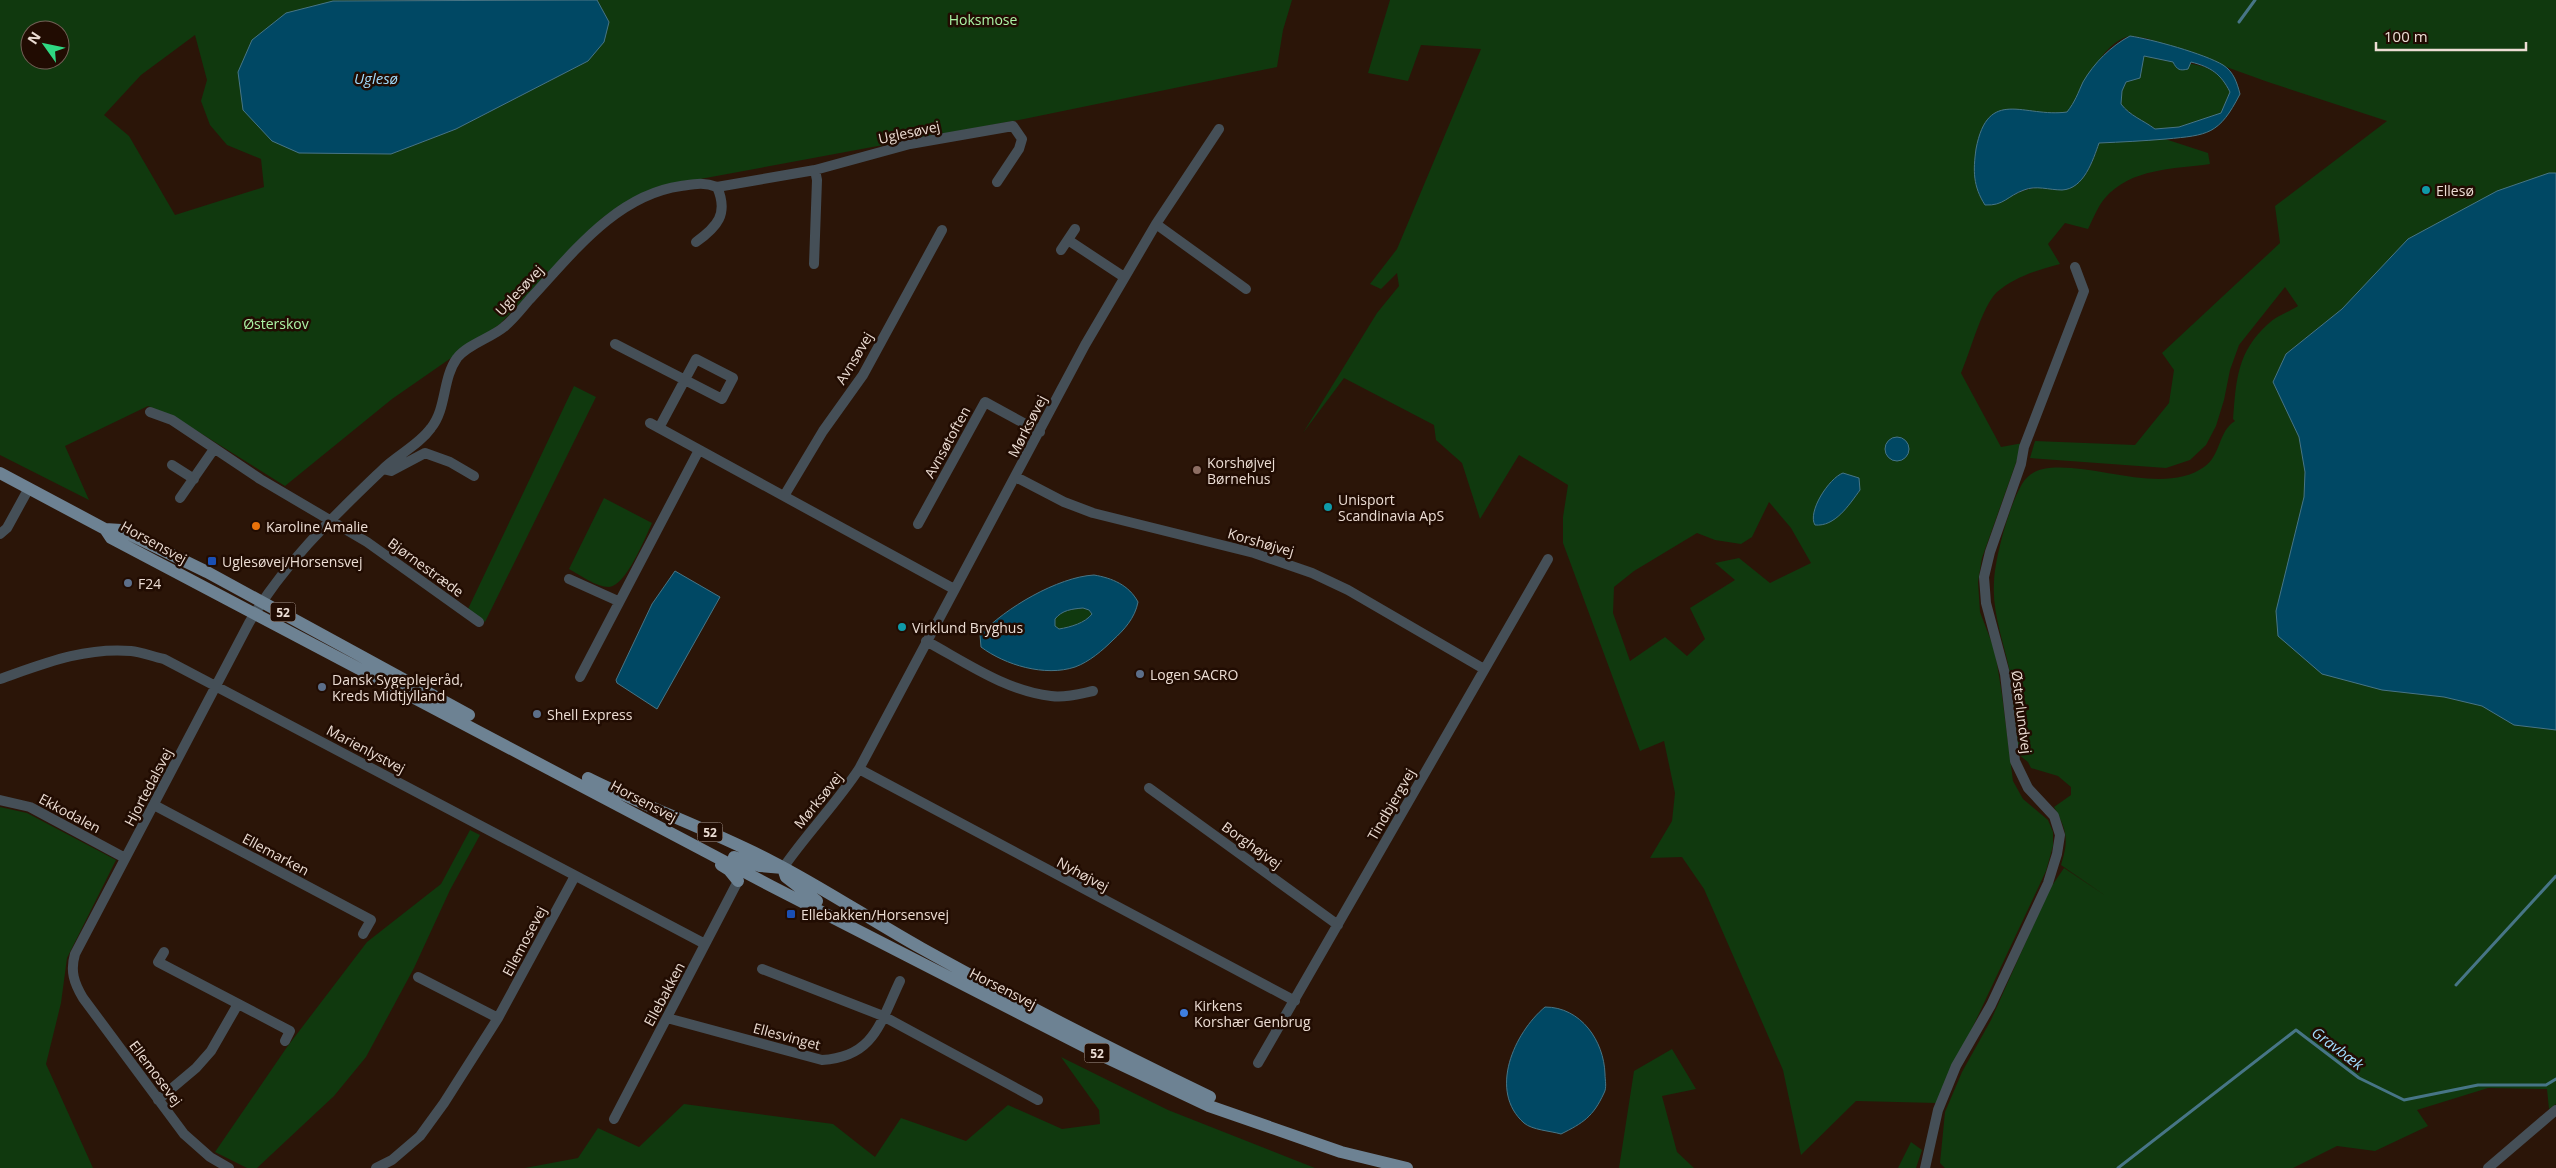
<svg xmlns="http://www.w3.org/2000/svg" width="2556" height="1168" font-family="'Open Sans',sans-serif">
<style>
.green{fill:#10390e;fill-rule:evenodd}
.water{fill:#004864;stroke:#477586;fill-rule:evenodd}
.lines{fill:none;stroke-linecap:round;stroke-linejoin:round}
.stream{stroke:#477586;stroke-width:3}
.minor{stroke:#454f57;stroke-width:10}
.major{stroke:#6d8293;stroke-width:12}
.culture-dot{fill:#0f9aa8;stroke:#210c02;stroke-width:2}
.education-dot{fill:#8d6e63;stroke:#210c02;stroke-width:2}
.food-dot{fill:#e8710a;stroke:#210c02;stroke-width:2}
.transit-dot{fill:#1a4fb4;stroke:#210c02;stroke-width:2}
.service-dot{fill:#5c6f8a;stroke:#210c02;stroke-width:2}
.shop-dot{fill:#3f7fe0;stroke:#210c02;stroke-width:2}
.labels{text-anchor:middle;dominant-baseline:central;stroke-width:5;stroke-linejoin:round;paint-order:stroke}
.shield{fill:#210c02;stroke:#af9e95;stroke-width:1}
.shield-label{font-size:12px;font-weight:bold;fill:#ecddd4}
.park-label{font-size:14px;fill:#acf4a5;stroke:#210c02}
.street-label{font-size:14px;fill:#ecddd4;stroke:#210c02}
.poi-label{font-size:14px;fill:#ecddd4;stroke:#210c02;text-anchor:start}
.water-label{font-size:15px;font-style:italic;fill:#a0dcfd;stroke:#210c02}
</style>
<rect width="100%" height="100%" fill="#2b1508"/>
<path class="green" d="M0 0H440L333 1 299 153 391 154 456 129 588 61 609 22 597 0H1292L1283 30 1277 67 1024 119 673 184 636 197 602 218 500 324 392 399 285 486 178 419 148 406 65 446 89 500 0 455ZM30 30H60V60H30ZM195 35 207 80 201 101 210 125 227 145 261 159 264 187 175 215 129 136 104 115 141 75Z
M1390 0H2556V173H2549L2342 309 2286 354 2273 382 2299 437 2305 472 2304 497 2382 690 2444 697 2482 706 2514 725 2556 730V1104L2549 1109 2547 1089 2488 1088 2417 1110 2428 1126 2375 1151 2337 1146 2293 1168H1945L1940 1163 1945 1112 1962 1072 1991 1020 2049 890 2064 868 2106 896 2061 865C2069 840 2067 830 2054 807L2071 795V787L2058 776 2031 768 2028 762 2019 755C2013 727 2014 697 2009 668 2003 640 1992 612 1994 582 1995 557 2009 506 2022 484 2027 476 2034 471 2043 469 2089 460 2162 497 2204 467 2221 456 2218 431 2235 421L2233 419C2236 380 2237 352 2268 324 2276 316 2289 312 2298 306L2285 287 2239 345 2230 370 2224 400 2216 426 2206 445 2190 460 2166 468 2030 458 2035 441 2135 445 2169 403 2174 370 2162 353 2280 243 2275 206 2387 121 2268 82 2146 38C2141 38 2135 36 2130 36 2101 41 2083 92 2067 113L2052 114 2038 112 2012 196C2023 190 2033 187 2046 187 2052 187 2060 191 2065 189 2086 184 2093 161 2099 143L2165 139 2208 153 2210 164C2174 169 2131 168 2105 198 2098 206 2093 219 2088 229L2065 223 2048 244 2060 264C2037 270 2015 277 1997 292 1982 306 1970 353 1961 373L2001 447 2023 443 1982 558 1978 582 1980 612 1995 651 2002 695 2013 781 2023 799 2048 820 2053 832V846L2046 871 1937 1103 1856 1101 1801 1155 1783 1070 1704 889 1682 857 1650 858 1672 821 1675 793 1664 741 1640 751 1563 543V517L1568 485 1519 455 1480 519 1462 463 1436 440 1434 425 1344 378 1303 433 1377 313 1399 286 1397 273 1381 289 1370 284 1397 249 1481 49 1421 45 1408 81 1368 73ZM1769 502 1791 528 1811 563 1770 583 1739 558 1715 563 1735 580 1690 608 1705 639 1687 656 1665 637 1630 661 1613 613 1614 587 1634 571 1697 533 1715 540 1741 544 1752 537Z
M2144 56C2154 58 2165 61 2175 62 2202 65 2217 66 2230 92L2221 113 2179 127 2155 129C2143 120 2130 116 2121 104L2122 91 2126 82 2140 78Z
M574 386 596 397 485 622 468 609Z
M604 498 652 523C645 538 626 586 609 587 596 587 580 575 569 569Z
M1083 608 1089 610 1092 614C1085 623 1071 627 1059 629L1055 626V619C1062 610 1072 609 1083 608Z
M0 807 27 813 116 860 67 958 61 1003 46 1064 93 1168H0Z
M470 830 480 835 450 890 414 968 366 1057 334 1096 257 1168H247L215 1152 287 1047 367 942 441 884Z
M1672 1049 1696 1089 1662 1096 1677 1152 1694 1168H1619L1634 1071Z
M1061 1057 1168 1110 1315 1168H525L578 1158 598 1128 639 1147 684 1104 833 1124 875 1157 901 1118 966 1141 1008 1105 1062 1129 1100 1124 1099 1110Z
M1911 1142 1922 1150 1916 1168H1898Z"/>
<path class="water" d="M597 0 609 22 604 42 588 61 456 129 391 154 299 153 272 141 243 110 238 72 252 40 286 13 333 1Z
M2130 36C2151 39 2205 54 2223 65 2234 72 2237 83 2240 94 2219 135 2208 135 2166 139 2143 141 2121 142 2099 143 2093 160 2084 189 2062 190 2049 190 2036 185 2024 190 2007 196 2004 206 1985 205 1973 186 1973 171 1976 149 1988 86 2024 118 2067 112 2075 102 2078 93 2083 82 2094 63 2111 46 2130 36ZM2144 56 2173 62C2177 70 2180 71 2188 69L2191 62C2211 67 2221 74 2230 92L2221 113 2179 127 2155 129C2143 120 2130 116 2121 104L2122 91 2126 82 2140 78Z
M2549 173H2556V730L2514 725 2482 706 2444 697 2382 690 2322 674 2278 636 2276 611 2304 497 2305 472 2299 437 2273 382 2286 354 2342 309 2408 239 2497 191Z
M1885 449a12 12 0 1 1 24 0a12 12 0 1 1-24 0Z
M1843 473 1859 478 1860 490C1849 505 1835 527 1815 525 1807 512 1829 478 1843 473Z
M675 571 720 597 657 709 617 683 616 680 652 604Z
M1094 575C1112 578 1129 585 1138 602 1135 618 1124 630 1113 640 1103 650 1089 662 1075 667 1045 677 1005 665 981 647L980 635C1005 608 1058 577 1094 575ZM1083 608 1089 610 1092 614C1085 623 1071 627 1059 629L1055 626V619C1062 610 1072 609 1083 608Z
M1545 1007C1581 1007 1604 1041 1605 1074 1605 1080 1607 1088 1604 1093 1593 1117 1583 1123 1561 1134 1551 1131 1532 1130 1524 1123 1488 1091 1514 1033 1545 1007Z"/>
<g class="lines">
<path class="stream" d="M2239 22 2255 0
M2456 985 2556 876
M2118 1168 2296 1030 2359 1078 2404 1100 2478 1085H2546L2556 1079"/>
<path class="minor" d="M717 187 815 170 910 144 1013 126 1022 139 1019 149 997 182
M1156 224 1246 289
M1068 240 1124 277
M1061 250 1075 229
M814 264 817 180 815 170
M615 344 722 399 733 378 696 359 659 428
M150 412 172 420 260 479 367 542 479 622
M650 423 954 589
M172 465 194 479
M383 469 391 471 425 453 450 462 474 476
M1016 477 1064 502 1093 513 1254 553 1312 573 1348 590 1484 669
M784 496 823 431 863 375 942 230
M180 498 214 449
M918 524 985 402 1040 432
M0 534 7 528 29 488
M569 579 618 601
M926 641C965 662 1006 691 1051 696 1065 698 1079 694 1093 691
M580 677 699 450
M0 679C43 664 84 647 131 651 142 652 153 657 164 659L705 944
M859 769 1295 1001
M1149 788 1338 925
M0 800 30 807 125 858
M154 805 371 920 363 934
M783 868C807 833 836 804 859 769L1085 345 1156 224 1219 129
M164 952 158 962 290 1031 285 1041
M762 969 883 1016 1038 1100
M418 977 498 1018
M667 1018 822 1060C874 1057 880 1023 900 981
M1258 1063 1548 559
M158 1100 196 1068 211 1051 238 1004
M614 1119 738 881
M229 1168 210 1157 184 1134 83 998C74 983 70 971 75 954L249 623C284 563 333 517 382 470 397 455 419 445 431 428 447 408 442 379 457 358 468 344 491 338 504 327 514 319 522 308 530 299 572 254 616 195 681 186 695 184 704 182 717 187 729 214 717 227 696 242
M376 1168 392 1160 420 1136 444 1103 498 1018 575 876
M1925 1168 1938 1110 1956 1066 1991 1005 2048 883 2057 854 2060 835 2054 816 2028 788 2015 761 2005 674 1986 603 1984 577 1990 552 2021 464 2024 447 2084 291 2075 267
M2488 1168 2556 1110"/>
<path class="major" d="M0 473 105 529 121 530 207 572 469 715
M105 529 111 538 771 886 1101 1055 1209 1106 1341 1152 1407 1168
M588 778C648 808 711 830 771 861 822 887 871 920 921 948 1016 1001 1113 1050 1210 1097
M734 857 760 866 783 868 786 877 817 901
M721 865 729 870 738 881"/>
</g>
<g class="culture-dot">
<circle cx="2426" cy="190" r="5"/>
<circle cx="1328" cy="507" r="5"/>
<circle cx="902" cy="627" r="5"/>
</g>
<circle class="education-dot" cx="1197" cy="470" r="5"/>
<circle class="food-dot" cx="256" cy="526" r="5"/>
<g class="transit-dot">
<rect x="207" y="556" width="10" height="10" rx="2.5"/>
<rect x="786" y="909" width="10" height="10" rx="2.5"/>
</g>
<g class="service-dot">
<circle cx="128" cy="583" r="5"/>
<circle cx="1140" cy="674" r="5"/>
<circle cx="322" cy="687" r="5"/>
<circle cx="537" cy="714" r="5"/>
</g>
<circle class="shop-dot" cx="1184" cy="1013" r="5"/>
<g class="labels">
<g class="shield">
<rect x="270.5" y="602.5" width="25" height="19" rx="4"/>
<rect x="697.5" y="822.5" width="25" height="19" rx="4"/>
<rect x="1084.5" y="1043.5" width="25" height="19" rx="4"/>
</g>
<g class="shield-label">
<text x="283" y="612">52</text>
<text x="710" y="832">52</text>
<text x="1097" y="1053">52</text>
</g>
<g class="park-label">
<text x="983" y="19">Hoksmose</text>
<text x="276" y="323">Østerskov</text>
</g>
<g class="street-label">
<text transform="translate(909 132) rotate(-12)">Uglesøvej</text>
<text transform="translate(519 290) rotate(-47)">Uglesøvej</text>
<text transform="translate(854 358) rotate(-59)">Avnsøvej</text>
<text transform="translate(1027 426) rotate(-63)">Mørksøvej</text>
<text transform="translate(947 442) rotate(-61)">Avnsøtoften</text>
<text transform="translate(154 542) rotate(29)">Horsensvej</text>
<text transform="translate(1261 542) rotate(16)">Korshøjvej</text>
<text transform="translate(426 567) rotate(36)">Bjørnestræde</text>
<text transform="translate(2022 712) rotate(83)">Østerlundvej</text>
<text transform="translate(366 749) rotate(28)">Marienlystvej</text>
<text transform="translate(148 787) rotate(-62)">Hjortedalsvej</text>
<text transform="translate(818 800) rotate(-51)">Mørksøvej</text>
<text transform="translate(644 801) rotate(28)">Horsensvej</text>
<text transform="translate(1391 804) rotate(-60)">Tindbjergvej</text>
<text transform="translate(70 813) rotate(28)">Ekkodalen</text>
<text transform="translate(1252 845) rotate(36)">Borghøjvej</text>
<text transform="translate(276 854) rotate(28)">Ellemarken</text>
<text transform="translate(1083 874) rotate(28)">Nyhøjvej</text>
<text transform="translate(524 941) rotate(-62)">Ellemosevej</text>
<text transform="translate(1003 988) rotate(27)">Horsensvej</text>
<text transform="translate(664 994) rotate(-62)">Ellebakken</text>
<text transform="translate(787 1036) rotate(15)">Ellesvinget</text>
<text transform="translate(156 1073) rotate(53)">Ellemosevej</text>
</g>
<g class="poi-label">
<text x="2436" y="190">Ellesø</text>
<text x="1207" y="462">Korshøjvej<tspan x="1207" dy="16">Børnehus</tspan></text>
<text x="1338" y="499">Unisport<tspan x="1338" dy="16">Scandinavia ApS</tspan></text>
<text x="266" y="526">Karoline Amalie</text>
<text x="222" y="561">Uglesøvej/Horsensvej</text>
<text x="138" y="583">F24</text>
<text x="912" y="627">Virklund Bryghus</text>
<text x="1150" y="674">Logen SACRO</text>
<text x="332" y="679">Dansk Sygeplejeråd,<tspan x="332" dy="16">Kreds Midtjylland</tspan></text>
<text x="547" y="714">Shell Express</text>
<text x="801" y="914">Ellebakken/Horsensvej</text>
<text x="1194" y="1005">Kirkens<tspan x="1194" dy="16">Korshær Genbrug</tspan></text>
</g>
<g class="water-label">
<text x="376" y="78">Uglesø</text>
<text transform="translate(2338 1048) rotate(37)">Gravbæk</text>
</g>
</g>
<g transform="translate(45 45) rotate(303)"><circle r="24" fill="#210c02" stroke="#726056"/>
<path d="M0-4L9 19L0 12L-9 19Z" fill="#2fd883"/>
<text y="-8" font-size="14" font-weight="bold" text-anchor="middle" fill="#ecddd4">N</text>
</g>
<path d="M2376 42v8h150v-8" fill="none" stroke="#ecddd4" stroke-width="2.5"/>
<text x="2384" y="42" font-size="15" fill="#ecddd4" stroke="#210c02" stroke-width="4" paint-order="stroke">100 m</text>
</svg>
